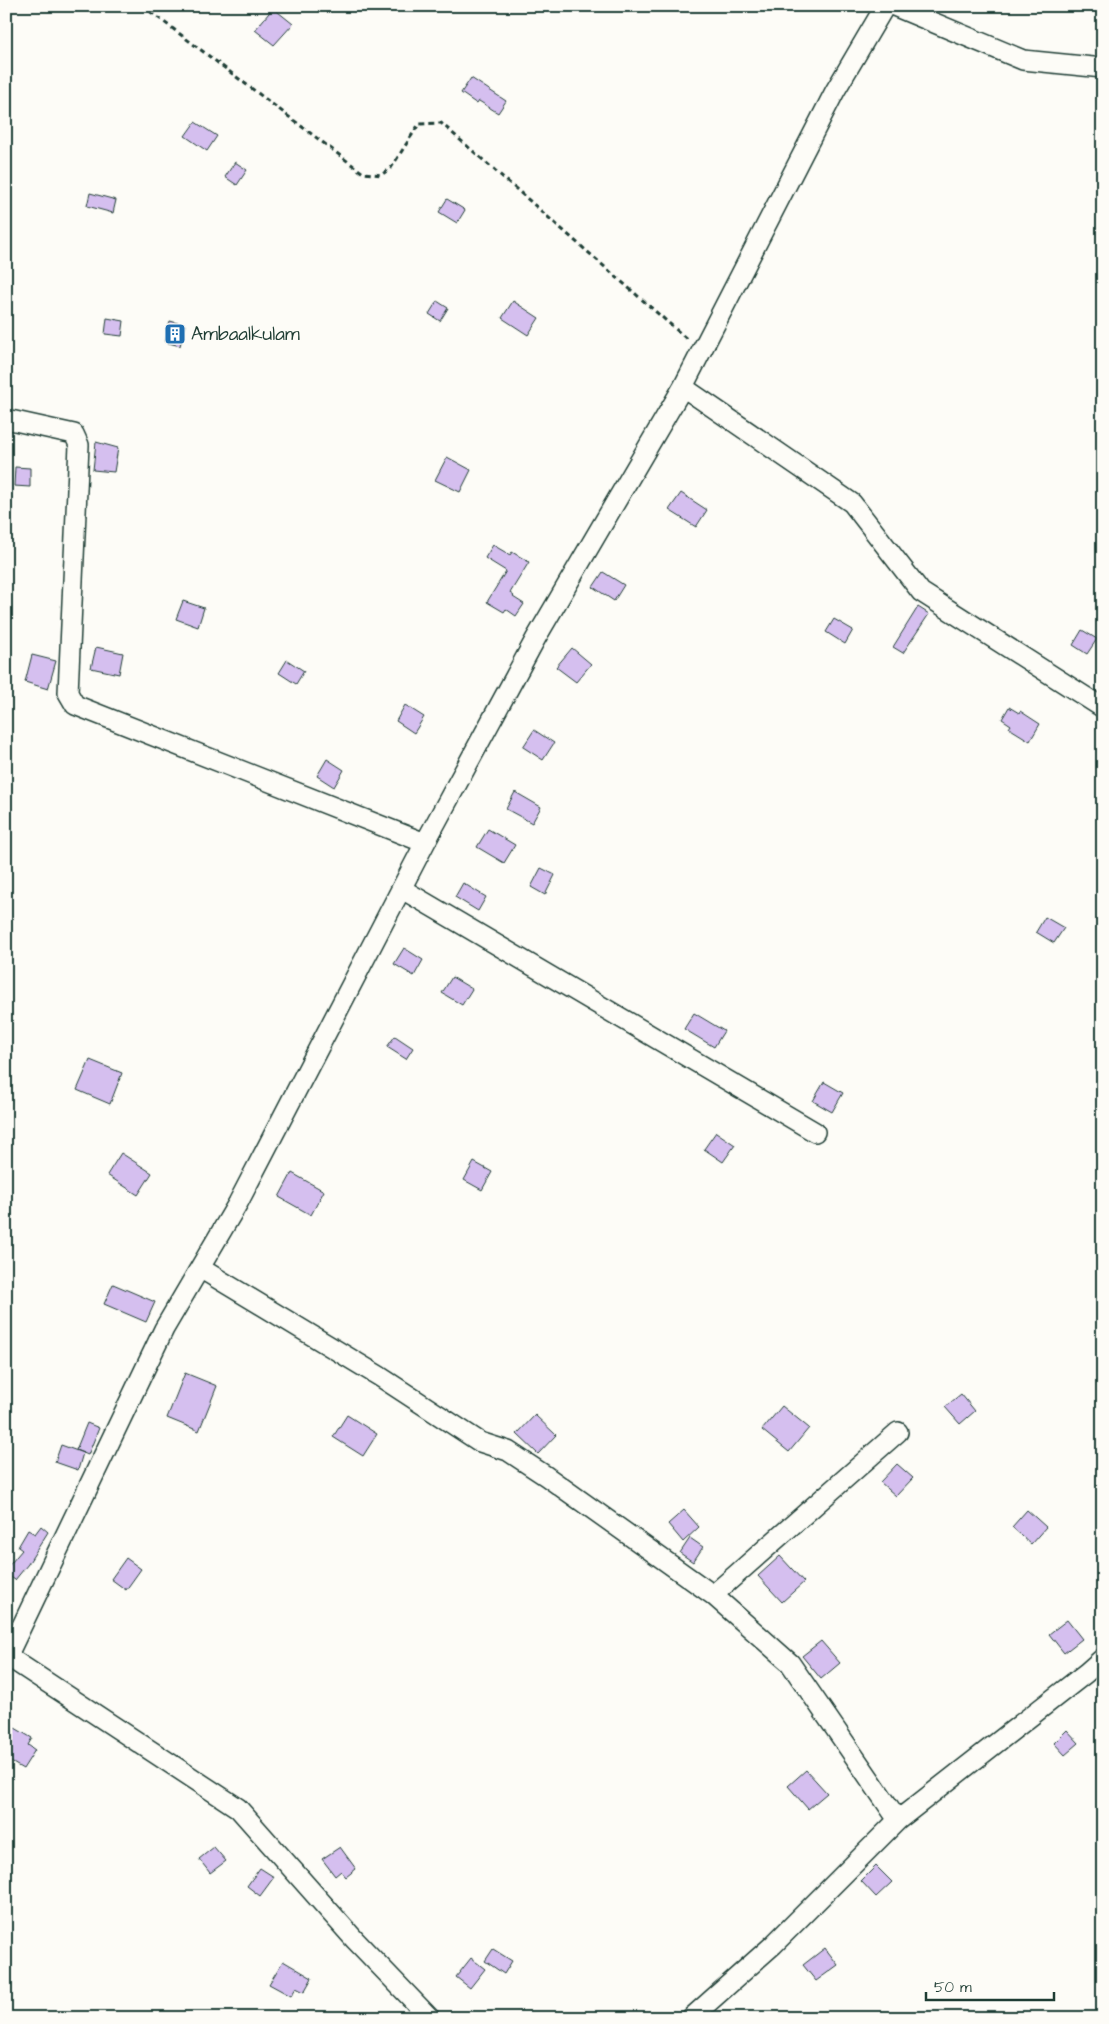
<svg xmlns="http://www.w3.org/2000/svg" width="1109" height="2024" font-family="'Architects Daughter',sans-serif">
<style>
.building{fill:#d5bfef;stroke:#1f3d34}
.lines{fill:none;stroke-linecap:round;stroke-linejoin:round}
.minor-casing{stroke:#1f3d34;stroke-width:22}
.path{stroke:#1f3d34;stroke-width:3;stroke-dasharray:5 4;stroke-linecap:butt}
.minor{stroke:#fdfcf7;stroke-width:19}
.labels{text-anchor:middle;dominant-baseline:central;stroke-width:4;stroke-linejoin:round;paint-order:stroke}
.poi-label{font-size:19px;fill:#1f3d34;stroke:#fdfcf7;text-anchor:start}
</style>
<rect width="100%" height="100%" fill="#fdfcf7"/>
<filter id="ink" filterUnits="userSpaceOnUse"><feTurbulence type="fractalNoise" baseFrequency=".02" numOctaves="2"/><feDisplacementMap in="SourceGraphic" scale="10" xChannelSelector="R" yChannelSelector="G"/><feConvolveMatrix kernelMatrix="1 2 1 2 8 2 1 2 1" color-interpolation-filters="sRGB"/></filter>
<g filter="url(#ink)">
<path class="building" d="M273 8 293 24 274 45 255 30Z
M471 78 506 101 498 113 479 101 477 104 461 93Z
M195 122 217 136 207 151 185 136Z
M235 162 247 170 237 185 225 177Z
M90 193 116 200 113 213 87 206Z
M447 199 465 210 457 223 439 212Z
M437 301 448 308 440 321 429 314Z
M513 301 539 318 528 335 502 318Z
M107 318 124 321 122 336 105 334Z
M170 321 185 325 180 346 165 342Z
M96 442 118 448 114 472 93 470Z
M447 457 471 470 460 492 435 480Z
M15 467 30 468V487L14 486Z
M681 493 707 510 696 527 669 510Z
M493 545 510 555 512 552 529 562 510 593 514 596 513 597 524 604 516 616 506 609 504 612 487 602 506 571 485 558Z
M603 572 624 585 614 601 593 587Z
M183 601 204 608 198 627 176 619Z
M918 607 929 614 903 653 893 647Z
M834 619 853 630 845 644 826 632Z
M1082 630 1097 639 1087 654 1073 645Z
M96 647 123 653 119 674 91 668Z
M572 648 591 664 576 682 556 667Z
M32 655 56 661 48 689 25 682Z
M287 660 304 671 296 684 279 673Z
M405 705 424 717 414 733 396 721Z
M1009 707 1019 713 1020 711 1040 724 1030 741 1009 728 1011 725 1002 719Z
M534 730 554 743 543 760 523 747Z
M327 759 344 770 334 787 317 776Z
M515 792 541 807 532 823 506 809Z
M488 829 515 845 504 863 477 847Z
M541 868 555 875 545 895 531 887Z
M463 883 486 897 478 911 455 897Z
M1045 917 1064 928 1054 943 1036 932Z
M404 948 423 960 414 976 394 964Z
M452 977 472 989 462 1005 442 993Z
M694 1013 724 1031 714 1047 684 1029Z
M395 1036 413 1048 406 1059 387 1047Z
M90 1060 122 1073 110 1104 77 1090Z
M824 1082 843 1093 832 1112 813 1101Z
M716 1132 735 1145 723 1162 704 1149Z
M121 1153 152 1173 138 1195 107 1175Z
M474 1162 492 1172 482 1190 464 1180Z
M292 1173 324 1191 311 1215 279 1197Z
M113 1284 155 1302 146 1322 104 1304Z
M185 1373 217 1386 199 1431 167 1418Z
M961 1394 975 1411 960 1424 945 1407Z
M782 1406 809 1428 789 1452 762 1430Z
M347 1415 377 1434 363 1456 333 1437Z
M535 1415 556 1435 538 1454 517 1434Z
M87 1423 99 1428 88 1455 76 1450Z
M61 1445 83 1453 78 1470 55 1462Z
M897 1464 913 1478 896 1496 880 1482Z
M684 1510 699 1527 683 1542 668 1524Z
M1027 1510 1046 1527 1031 1544 1012 1527Z
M41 1526 48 1532 28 1564 15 1580 6 1574V1569L22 1550 18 1547 28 1530 35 1534Z
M690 1538 703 1547 693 1562 680 1553Z
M780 1556 804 1582 782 1602 758 1576Z
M126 1558 141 1569 126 1590 111 1579Z
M1067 1620 1082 1639 1064 1653 1049 1634Z
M821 1641 840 1663 821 1679 802 1656Z
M15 1728 32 1738 28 1745 35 1750 23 1769 6 1759V1741Z
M1067 1730 1079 1743 1065 1755 1054 1743Z
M806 1770 827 1793 808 1809 788 1786Z
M214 1847 226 1861 210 1873 199 1859Z
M340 1847 356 1869 346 1877 341 1871 335 1876 322 1859Z
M876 1866 892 1882 876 1897 861 1881Z
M260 1868 274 1877 260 1896 247 1886Z
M825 1948 838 1965 816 1981 803 1965Z
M493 1949 512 1961 504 1974 485 1961Z
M471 1958 485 1969 470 1988 456 1977Z
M283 1961 312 1978 304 1992 296 1988 291 1996 269 1984Z"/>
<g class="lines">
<g class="minor-casing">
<path id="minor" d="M894 6 1023 60 1103 68
M683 387 852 503 921 592 1103 708
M6 419 74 434 79 445 68 693 75 705 425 843
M402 889 815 1132
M200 1268 379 1376 480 1442 508 1451 546 1476 713 1595 790 1663 898 1820
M713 1595 898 1432
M7 1656 238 1808 355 1940 430 2018
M6 1659 164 1329 238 1203 425 843 536 638 683 387 835 91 885 6
M691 2018 773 1945 898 1820 1086 1673 1103 1658"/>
</g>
<path class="path" d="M143 6 363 173 381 175 391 168 419 124 441 123 688 340"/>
<use href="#minor" class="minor"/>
</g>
</g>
<defs>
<g id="building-square" transform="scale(1.125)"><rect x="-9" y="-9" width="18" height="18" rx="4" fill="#1f6fb2" stroke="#fdfcf7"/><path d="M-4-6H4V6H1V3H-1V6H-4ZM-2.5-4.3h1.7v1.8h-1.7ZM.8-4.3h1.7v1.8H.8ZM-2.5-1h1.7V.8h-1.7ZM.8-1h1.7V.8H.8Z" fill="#fff"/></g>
</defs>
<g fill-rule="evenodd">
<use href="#building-square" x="175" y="334"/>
</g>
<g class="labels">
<g class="poi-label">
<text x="191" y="334">Ambaalkulam</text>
</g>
</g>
<rect width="1109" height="2024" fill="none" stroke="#fdfcf7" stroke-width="25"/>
<rect x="12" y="12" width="1084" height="1999" fill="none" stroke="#1f3d34" stroke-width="2" filter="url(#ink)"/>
<path d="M926 1992v8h128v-8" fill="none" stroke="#1f3d34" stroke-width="2.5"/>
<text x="934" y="1992" font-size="15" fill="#1f3d34" stroke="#fdfcf7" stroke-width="4" paint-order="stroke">50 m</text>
</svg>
